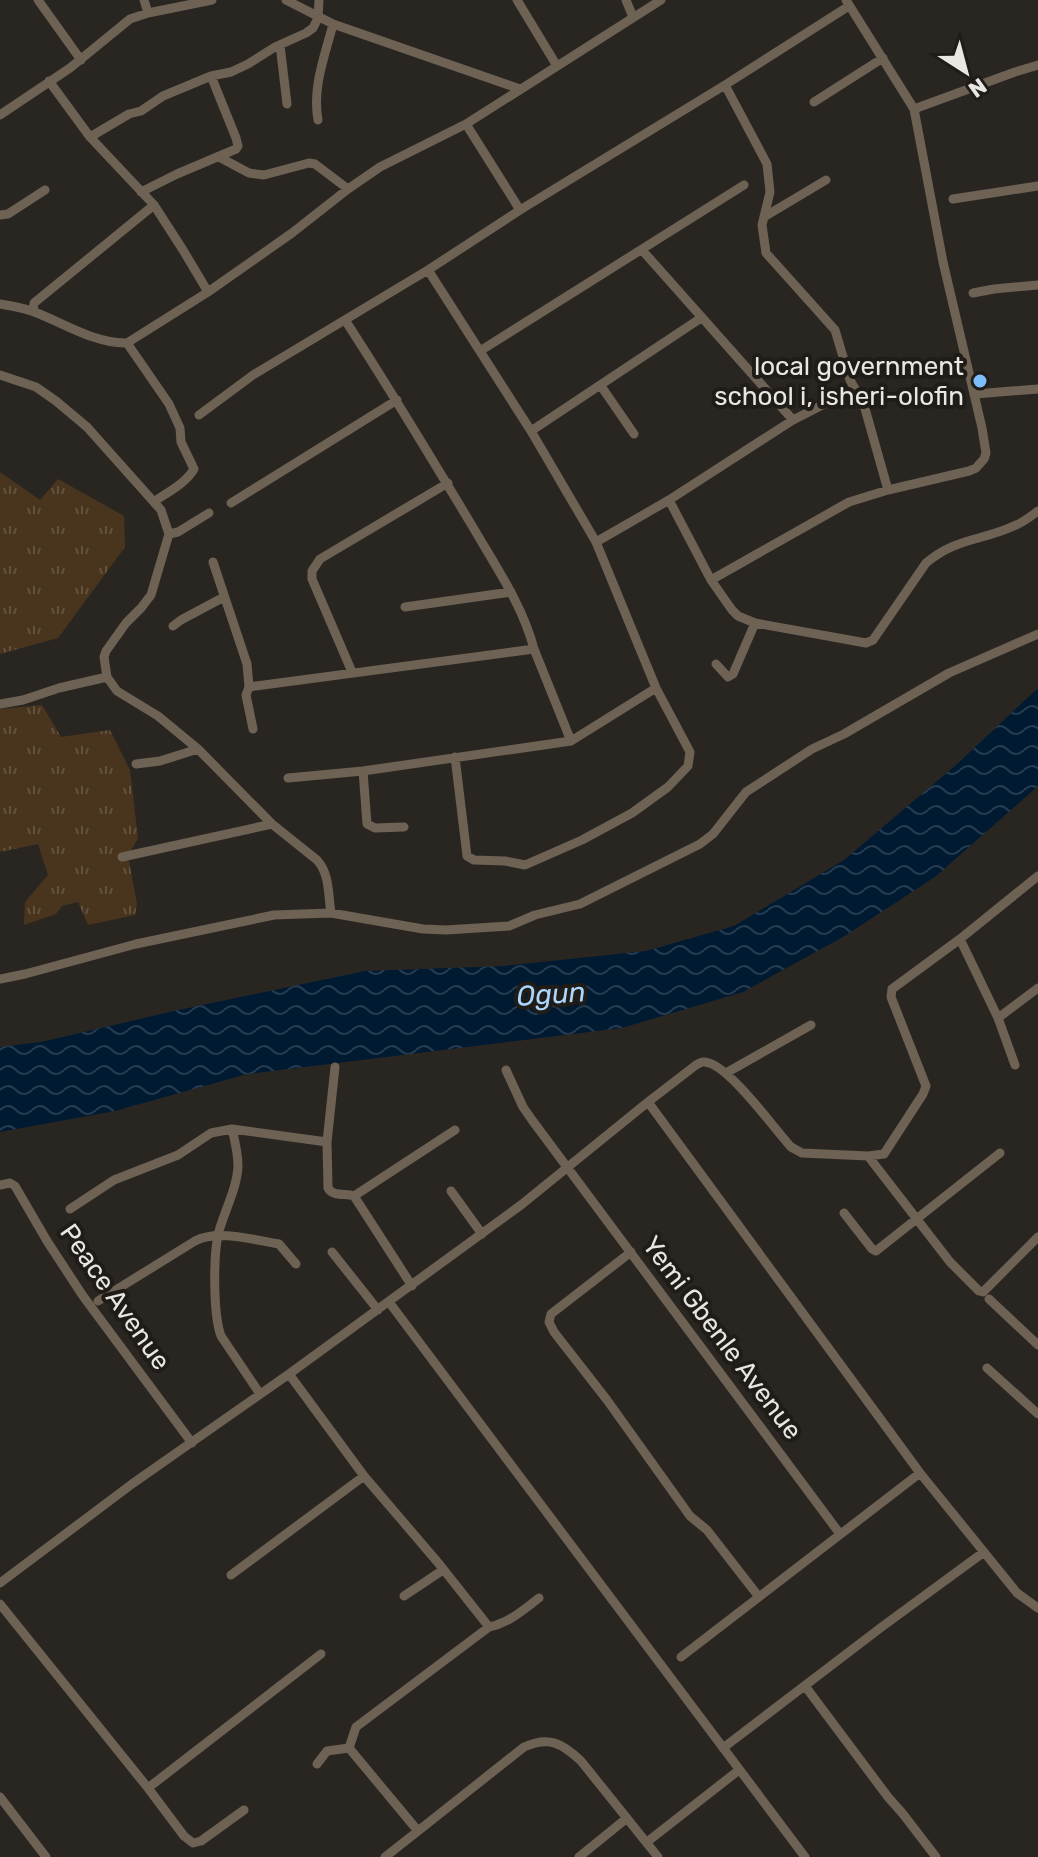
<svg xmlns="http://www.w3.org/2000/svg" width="1038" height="1857" font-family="Rubik,sans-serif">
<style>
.grass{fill:url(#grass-tufts)}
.water{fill:url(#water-waves)}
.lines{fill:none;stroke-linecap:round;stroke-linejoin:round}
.street{stroke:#6e6254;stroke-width:9}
.poi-dot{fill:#7cbef9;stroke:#201c18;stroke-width:3}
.labels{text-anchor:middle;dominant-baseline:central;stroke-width:8;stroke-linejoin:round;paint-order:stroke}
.poi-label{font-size:26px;fill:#e9e7e4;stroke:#201c18;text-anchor:end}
.street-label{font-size:26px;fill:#e9e7e4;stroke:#201c18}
.water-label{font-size:28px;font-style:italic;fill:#abd6fd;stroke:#201c18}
</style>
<defs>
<pattern id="grass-tufts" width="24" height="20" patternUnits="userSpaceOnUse" patternTransform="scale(2)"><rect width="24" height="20" fill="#49351d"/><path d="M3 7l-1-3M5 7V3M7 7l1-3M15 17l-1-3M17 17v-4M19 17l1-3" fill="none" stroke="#63523e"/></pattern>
<pattern id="water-waves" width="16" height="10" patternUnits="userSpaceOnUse" patternTransform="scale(2)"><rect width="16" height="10" fill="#001a32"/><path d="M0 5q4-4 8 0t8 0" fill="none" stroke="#253b50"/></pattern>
</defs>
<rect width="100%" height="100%" fill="#292622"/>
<path class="grass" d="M0 472 40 500 58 479 124 516 125 547 58 638 0 654Z
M42 705 61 737 110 730 130 770 138 838 128 856 137 904 135 915 88 925 78 902 62 906 56 914 24 925 25 902 48 875 38 844 0 852V709Z"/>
<path class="water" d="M1038 688V786L935 877 843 937 743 992 622 1028 247 1074 115 1111 0 1132V1047L41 1042 174 1011 365 971 504 966 646 951 734 926 844 860 956 765Z"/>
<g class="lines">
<path class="street" d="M38 0 81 60
M144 0 148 13
M286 0 333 24 520 89
M517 0 557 66
M626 0 633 17
M280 45 287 104
M49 81 90 137 154 205 183 250 208 292
M725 85 767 164 770 192 762 225 766 253 835 330 850 380 864 405 888 490
M814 102 883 58
M914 109 1015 72 1038 65
M0 115 70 68 130 19 148 13 212 0
M318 120C312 87 325 56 333 24
M466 124 520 210
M90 137 129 114 141 111 163 96 211 76 231 72 248 64 275 47 306 33 313 28 318 18 319 0
M219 157 249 173 264 175 309 163 315 164 348 189
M141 192 177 174 236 149 238 146 236 138 211 76
M953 199 1038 186
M0 215 8 214 45 190
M764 217 826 180
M642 250 793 420
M428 270 531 431 596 542 656 688 690 752 688 766 668 787 632 813 582 840 525 865 505 861 474 860 467 856 455 757
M973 293 994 289 1038 285
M0 304C12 306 25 308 37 313 65 324 96 344 127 343L208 292 292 233 348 189 380 167 466 124 661 0
M33 311 34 303 154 205
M345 320C390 389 432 459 474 529 496 567 523 606 534 649L571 741
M127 343 169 404 180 428 181 442 194 469C186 483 168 492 155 501
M480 351 744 185
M0 375 36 387 56 401 87 427 161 510 169 534 156 578 151 595 141 608 126 623 106 651 104 657 107 677 117 691 158 716 198 749 272 824 317 860C330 874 328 895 331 913
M601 386 634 434
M975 394 1038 389
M199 415 253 375 428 270 520 210 725 85 849 6
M531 431 701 318
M669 500 711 580 732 610 738 616 755 623 866 643 873 640 926 563C957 537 983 541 1016 525 1024 522 1031 516 1038 511
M231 503 397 400
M169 534 178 532 209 513
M596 542 669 500 793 420 838 397
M213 562 247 664 249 687 246 695 253 729
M711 580 849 502 888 490 969 471 976 468 984 459 986 453 982 428 943 262 914 109 846 0
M405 607 511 592
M173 626 181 620 224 597
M716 664 728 677 733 674 755 623
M352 672 312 579V571L320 559 448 483
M249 687 534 649
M0 704 23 700 59 688 107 677
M136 764 160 761 198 749
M363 771 367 824 375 828 404 827
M288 778 363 771 571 741 656 688
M122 857 272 824
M960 939 998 1018 1015 1065
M0 979 25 974 136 944 274 915 331 913 423 929 446 930 509 926 535 915 580 904 700 844 713 834 746 792 812 749 844 734 949 673 1038 634
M998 1018 1038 988
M335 1067 327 1142 328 1188C333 1197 345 1193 354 1196L412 1286
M506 1070 523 1107 532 1120 840 1534
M726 1073 811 1025
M648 1102 696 1065C702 1062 702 1061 709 1063 732 1070 773 1127 791 1147L802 1153 868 1156 884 1154 923 1094 926 1086 891 997 892 989 960 939 1038 876
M232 1129C235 1141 238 1154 238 1166 237 1188 225 1210 219 1231 213 1253 213 1315 221 1336L260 1394
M868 1156 950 1262 979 1291 983 1292 1038 1237
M0 1185 10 1183 15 1186 47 1241 83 1296 192 1443
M451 1191 482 1234
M354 1196 455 1130
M70 1209 114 1180 178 1155 211 1133 232 1129 327 1142
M844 1213 872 1249 876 1251 1000 1153
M332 1252 378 1310
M631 1252 551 1314 549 1322 554 1332 607 1400 690 1516 707 1530 759 1597
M989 1299 1038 1345
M98 1301 195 1241C218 1229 254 1240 279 1244L296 1264
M389 1302 805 1857
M987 1368 1038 1414
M289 1374 364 1476 440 1565 489 1627
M231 1575 364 1476
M0 1583 132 1484 289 1374 521 1205 648 1102 920 1473 1017 1593 1038 1608
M404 1596 443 1570
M539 1598C523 1610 509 1623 489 1627L356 1727 349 1748 418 1831 524 1747C549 1736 562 1743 581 1761L658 1857
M0 1604 148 1788 184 1836 193 1843 201 1841 244 1810
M681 1657 920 1473
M805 1686 888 1797 903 1814 936 1857
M723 1748 883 1626 984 1552
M317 1764 327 1751 349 1748
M148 1788 321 1654
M0 1797 46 1857
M647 1842 739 1770
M385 1857 418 1831
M579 1857 627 1818"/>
</g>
<circle class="poi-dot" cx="980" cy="381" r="8"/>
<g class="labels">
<g class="poi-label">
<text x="964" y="366">local government<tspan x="964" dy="30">school i, isheri-olofin</tspan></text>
</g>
<g class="street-label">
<text transform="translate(115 1297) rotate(55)">Peace Avenue</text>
<text transform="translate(722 1338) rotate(53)">Yemi Gbenle Avenue</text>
</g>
<g class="water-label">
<text transform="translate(551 994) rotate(-4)">Ogun</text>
</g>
</g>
<g transform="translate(966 72) rotate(144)" stroke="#201c18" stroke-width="6" paint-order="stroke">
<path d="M0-6L14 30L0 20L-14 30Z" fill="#e9e7e4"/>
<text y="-12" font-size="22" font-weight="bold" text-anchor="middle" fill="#e9e7e4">N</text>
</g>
</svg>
